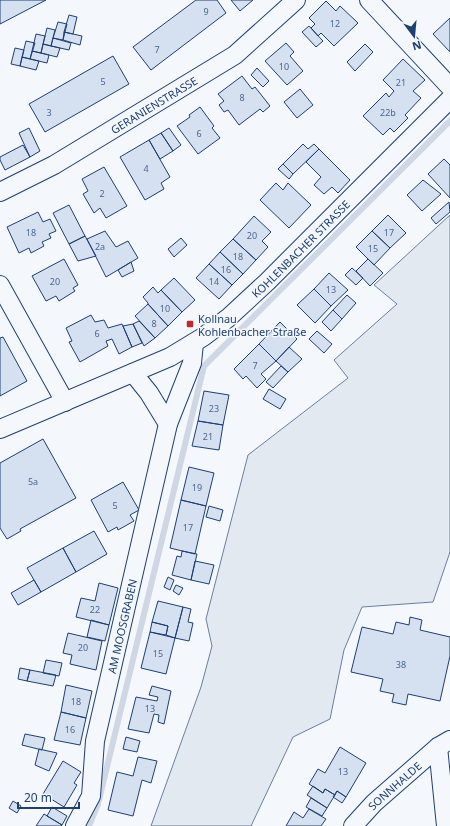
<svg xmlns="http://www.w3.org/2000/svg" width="450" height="826" font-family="'Noto Sans',sans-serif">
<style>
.green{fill:#e3e9f0;stroke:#687fa3}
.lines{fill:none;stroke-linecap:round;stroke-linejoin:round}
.stream{stroke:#cfd7e4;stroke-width:6}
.building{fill:#d5e0f0;stroke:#1d3f73}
.minor-casing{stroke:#1d3f73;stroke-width:20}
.minor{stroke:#f4f7fb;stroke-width:18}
.poi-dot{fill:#c62828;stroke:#f4f7fb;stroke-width:1.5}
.labels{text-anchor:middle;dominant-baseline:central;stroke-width:3;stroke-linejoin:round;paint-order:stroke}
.number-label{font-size:9px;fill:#4b6792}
.street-label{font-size:11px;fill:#1d3f73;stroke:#f4f7fb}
.poi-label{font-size:11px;fill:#1d3f73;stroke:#f4f7fb;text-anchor:start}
</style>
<rect width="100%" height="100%" fill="#f4f7fb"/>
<path class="green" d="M450 215V552L433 602 362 607 344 650 330 719 293 737 251 826H151L201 687 212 646 206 619 248 455 348 378 334 360 397 304 374 285Z"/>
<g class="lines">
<path class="stream" d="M89 826 98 804 204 366 450 121"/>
</g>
<path class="building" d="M0 0H46L0 24Z
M196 0H217L226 13 151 70 133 47Z
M231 0H253L240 11Z
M326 1 336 11 340 6 358 23 334 46 321 33 318 36 311 28 315 24 309 18Z
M69 15 77 17 73 34 64 32Z
M450 18V52L433 34Z
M58 22 67 24 63 40 53 38Z
M309 26 323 41 316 47 302 32Z
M47 28 55 30 51 46 43 44Z
M64 32 82 36 80 45 63 40Z
M36 34 45 36 41 53 32 51Z
M53 38 71 43 69 50 51 46Z
M26 41 35 43 30 59 22 57Z
M286 43 294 52 290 56 303 71 287 85 265 61Z
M43 44 60 48 57 57 41 53Z
M365 44 373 52 355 71 347 62Z
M15 48 24 50 20 66 11 64Z
M32 51 49 55 47 63 30 59Z
M113 56 129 84 45 132 29 104Z
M22 57 39 61 36 70 20 66Z
M403 59 425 80 413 91 421 98 405 115 408 118 394 132 390 128 383 135 363 116 386 93 389 97 394 91 383 80Z
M257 68 269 81 263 87 251 75Z
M242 76 252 89 255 87 270 106 263 112 260 109 239 125 228 110 224 112 219 105 224 101 218 94Z
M300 89 313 105 297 118 284 102Z
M200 107 214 126 212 128 220 138 198 154 177 126 190 117 189 115Z
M29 128 40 151 30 157 19 133Z
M169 128 181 145 173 151 161 133Z
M161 133 173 151 160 159 149 140Z
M149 140 170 177 161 183 164 189 145 200 120 157Z
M303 144 308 149 314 144 319 149 293 174 283 164Z
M23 145 30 157 5 170 0 160V157Z
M319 149 350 180 338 193 332 187 324 194 314 185 321 177 306 162Z
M444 159 450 165V198L428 174Z
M283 164 293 174 289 179 278 169Z
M104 167 127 206 106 218 100 208 94 213 83 194 88 191 82 179Z
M423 180 441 194 422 211 407 195Z
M276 183 283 190 288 183 311 205 289 228 260 200Z
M449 202 450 212 436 224 431 218Z
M69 205 85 236 69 244 53 213Z
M38 212 43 222 50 219 56 231 49 234 51 238 42 242 44 246 31 253 29 248 19 253 7 227Z
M388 215 406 233 390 248 372 231Z
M254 216 271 232 262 241 268 247 256 260 233 239Z
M105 231 116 247 128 241 138 258 106 277 87 239Z
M372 231 390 248 374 265 356 247Z
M85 236 96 256 78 261 69 244Z
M181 238 187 245 174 257 168 249Z
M233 239 256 260 243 274 220 252Z
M220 252 243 274 232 285 209 264Z
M64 259 78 285 73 288 75 291 59 301 56 296 46 301 32 276Z
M368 259 383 273 370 286 356 271Z
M131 262 134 271 122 277 118 270Z
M209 264 232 285 219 299 196 278Z
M352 268 363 278 356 285 345 275Z
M329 273 348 290 331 306 314 289Z
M174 278 195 300 182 312 161 290Z
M153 287 158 293 161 290 182 312 168 326 148 304V303L143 297Z
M314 289 331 306 315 323 297 305Z
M347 295 356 303 342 319 333 310Z
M148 304 168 326 155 338 135 316Z
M333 310 342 319 331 331 322 322Z
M91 315 95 322 104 320 108 328 122 324 132 347 119 354 112 339 106 341 108 346 80 362 69 342 72 341 66 328Z
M139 321 155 338 144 346 133 324Z
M280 322 297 339 276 361 259 344Z
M133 324 142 343 132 347 123 326Z
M317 331 332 344 324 353 309 339Z
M3 337 27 381 0 396V338Z
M259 344 276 361 261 374 266 379 257 388 246 376 243 379 234 369Z
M289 347 302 359 288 372 276 361Z
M281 366 288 372 273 388 266 382Z
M269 389 286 399 280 409 263 399Z
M204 391 229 395 223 425 198 421Z
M198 421 223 425 219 450 192 446Z
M43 439 76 498 20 529 21 531 7 539 0 528V463Z
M189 467 214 473 206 506 181 500Z
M123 482 139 510 130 515 134 521 118 530 117 527 108 532 91 500Z
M181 500 206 506 195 554 170 548Z
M209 506 223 510 220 521 206 517Z
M94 531 107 554 76 572 63 548Z
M63 548 76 572 41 592 27 568Z
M182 551 197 554 191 580 172 575 177 556 181 557Z
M195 561 214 565 209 584 191 580Z
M168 577 174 580 170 590 164 587Z
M34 580 41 592 18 605 11 593Z
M99 583 118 588 109 625 76 617 81 598 95 601Z
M176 585 183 588 179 595 173 591Z
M158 601 183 607 175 638 166 635 168 626 152 622Z
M183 607 191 609 188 622 193 623 189 641 175 638Z
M410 617 422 620 420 630 450 637V656L440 701 408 694 406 705 392 702 394 694 380 691 383 679 351 672 362 627 393 634 396 622 409 625Z
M91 620 109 625 105 641 87 637Z
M152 622 168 626 166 635 150 632Z
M150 632 175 638 166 674 141 668Z
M68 633 102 641 96 670 70 664 72 655 63 653Z
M46 660 62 663 59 676 43 673Z
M20 668 30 670 27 681 18 679Z
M30 670 56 675 53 686 27 681Z
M66 685 92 691 86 718 61 712Z
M152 686 171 691 164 724 158 722 159 715 154 714 149 733 128 729 136 697 157 701 158 697 149 695Z
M61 712 86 718 80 745 54 740Z
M25 734 45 738 42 750 22 745Z
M126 737 140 741 137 752 123 749Z
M340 747 366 763 346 797 337 791 335 795 325 789 323 793 309 784 318 769 325 773Z
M39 749 57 753 49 771 35 765Z
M138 757 157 761 151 783 142 780 133 816 108 810 117 772 133 776Z
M63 761 81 772 74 783 77 785 64 807 43 794Z
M313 786 323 793 325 789 335 795 327 808 307 795Z
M337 791 346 797 342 803 333 797Z
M311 798 327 808 322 816 306 807Z
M13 801 21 806 17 813 9 808Z
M52 807 67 816 62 825 47 816Z
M309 809 326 819 321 826H286L294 812 303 818Z
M44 814 62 825 61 826H36Z"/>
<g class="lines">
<g class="minor-casing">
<g id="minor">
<path d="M369 0 450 87"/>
<path id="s1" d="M0 192 54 165 235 55 296 0"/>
<path d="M0 285 65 402"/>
<path d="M133 373 149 393 168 424"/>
<path id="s2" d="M0 429 170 357 203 337 228 318 267 282 450 99"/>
<path d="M438 747 446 826"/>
<path id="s3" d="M75 826 91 796 95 741 168 424 192 363 194 343"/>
<path id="s4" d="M353 826 374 803 438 747 450 740"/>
</g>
</g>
<use href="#minor" class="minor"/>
</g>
<rect class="poi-dot" x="186" y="320" width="8" height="8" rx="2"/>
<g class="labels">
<g class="number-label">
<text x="206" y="11">9</text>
<text x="335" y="23">12</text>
<text x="157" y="49">7</text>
<text x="284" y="66">10</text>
<text x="103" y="81">5</text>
<text x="401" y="82">21</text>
<text x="242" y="97">8</text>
<text x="49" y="112">3</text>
<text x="388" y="112">22b</text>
<text x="199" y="133">6</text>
<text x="146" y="168">4</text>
<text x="102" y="193">2</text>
<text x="31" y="232">18</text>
<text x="389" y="232">17</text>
<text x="252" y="235">20</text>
<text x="100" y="246">2a</text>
<text x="373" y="248">15</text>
<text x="238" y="256">18</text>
<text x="226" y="269">16</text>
<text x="55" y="281">20</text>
<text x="214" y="281">14</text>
<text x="331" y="289">13</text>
<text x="165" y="308">10</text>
<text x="154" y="323">8</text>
<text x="97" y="333">6</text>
<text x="255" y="365">7</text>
<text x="214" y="408">23</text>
<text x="208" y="436">21</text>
<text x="33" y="481">5a</text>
<text x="197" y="487">19</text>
<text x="115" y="505">5</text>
<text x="188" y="527">17</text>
<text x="95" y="609">22</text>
<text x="83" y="647">20</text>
<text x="158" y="653">15</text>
<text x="401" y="664">38</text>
<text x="76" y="701">18</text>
<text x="150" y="708">13</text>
<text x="70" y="729">16</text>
<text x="343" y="771">13</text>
</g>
<g class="street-label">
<text stroke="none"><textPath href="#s1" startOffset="177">GERANIENSTRASSE</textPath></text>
<text stroke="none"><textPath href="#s2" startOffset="355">KOHLENBACHER STRASSE</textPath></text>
<text stroke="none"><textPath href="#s3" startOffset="207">AM MOOSGRABEN</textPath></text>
<text stroke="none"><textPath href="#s4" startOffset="58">SONNHALDE</textPath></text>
</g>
<g class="poi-label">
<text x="198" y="318">Kollnau<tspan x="198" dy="13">Kohlenbacher Straße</tspan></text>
</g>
</g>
<g transform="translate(414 36) rotate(164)" stroke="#f4f7fb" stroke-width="3" paint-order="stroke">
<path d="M0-3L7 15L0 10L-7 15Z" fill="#1d3f73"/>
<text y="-6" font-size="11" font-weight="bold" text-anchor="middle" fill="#1d3f73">N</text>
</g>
<path d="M18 802v6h61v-6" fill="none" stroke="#1d3f73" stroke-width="2"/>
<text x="24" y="802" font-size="12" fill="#1d3f73" stroke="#f4f7fb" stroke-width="3" paint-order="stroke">20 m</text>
</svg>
